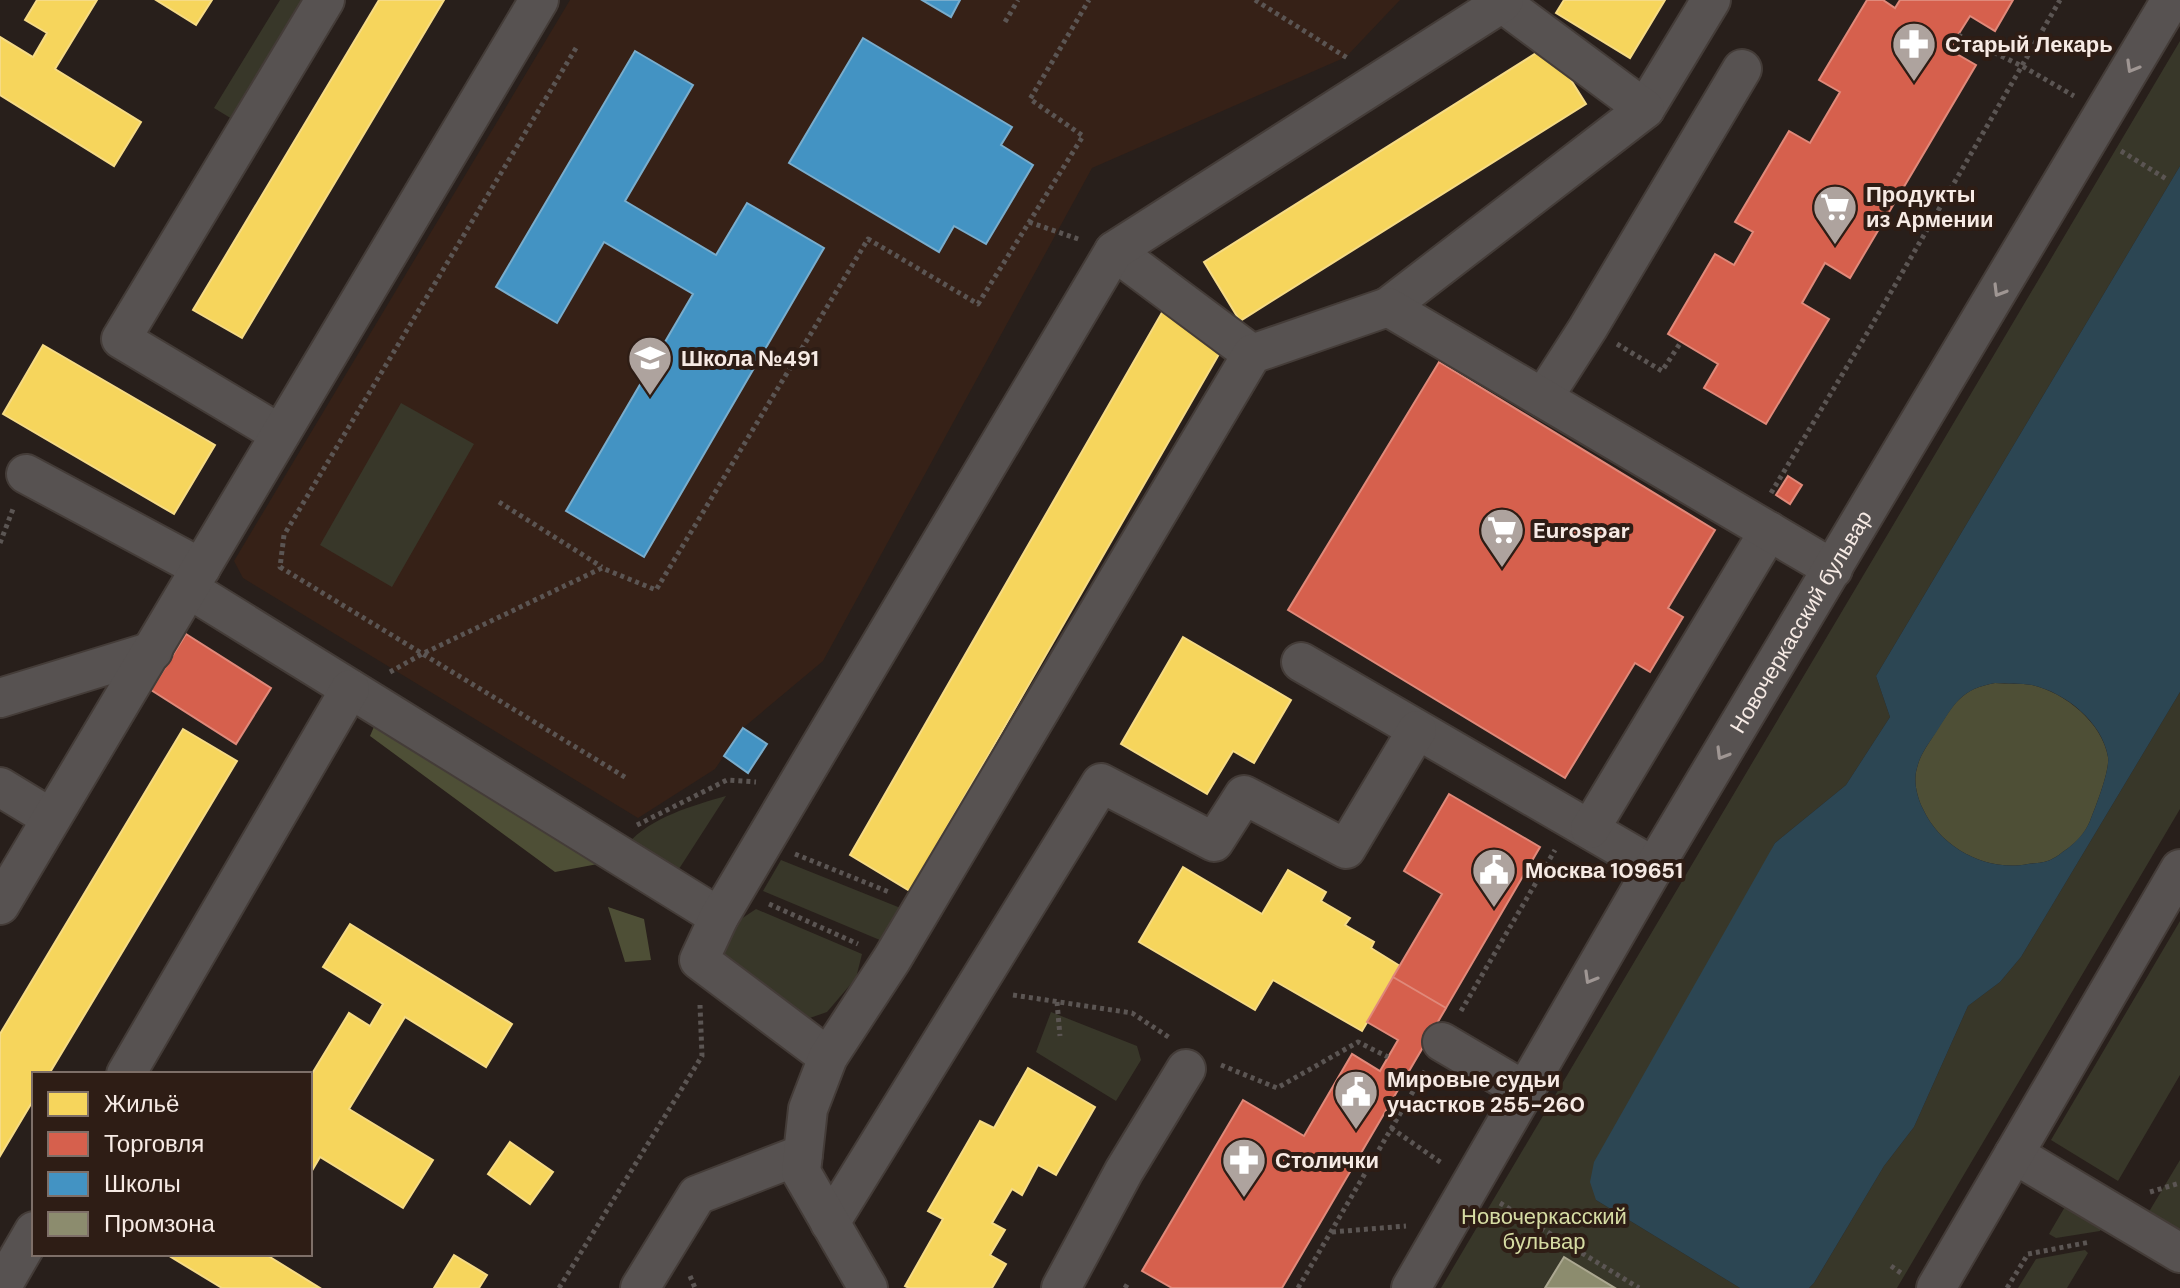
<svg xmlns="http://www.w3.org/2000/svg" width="2180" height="1288" font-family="'DM Sans',sans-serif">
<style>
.built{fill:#362117}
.green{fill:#383729}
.forest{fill:#4e4f36}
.water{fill:#2c4653;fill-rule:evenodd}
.homes{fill:#f6d55c;stroke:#f6db85;stroke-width:2}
.shops{fill:#d6604d;stroke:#e0897a;stroke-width:2}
.schools{fill:#4393c3;stroke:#79adcd;stroke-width:2}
.industry{fill:#8c8c6e;stroke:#aca891;stroke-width:2}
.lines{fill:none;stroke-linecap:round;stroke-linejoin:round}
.minor-casing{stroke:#443c38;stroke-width:42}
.path{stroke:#5b5553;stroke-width:5;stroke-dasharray:4 4;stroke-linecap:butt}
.minor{stroke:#575251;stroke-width:38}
.oneway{stroke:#9f9693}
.labels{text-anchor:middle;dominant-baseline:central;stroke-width:8;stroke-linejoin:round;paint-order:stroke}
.poi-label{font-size:22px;font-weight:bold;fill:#f6eae4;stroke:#2e1d15;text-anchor:start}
.street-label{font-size:22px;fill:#f6eae4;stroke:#2e1d15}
.park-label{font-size:22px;fill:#d6dca3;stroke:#2e1d15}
</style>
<rect width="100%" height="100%" fill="#281f1b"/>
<path class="built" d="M570 0H1400L1346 57 1092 168 823 661 743 728 715 769 638 818 243 578 234 561Z"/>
<path class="green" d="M280 0H312L237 122 214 108Z
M2180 41V166L1876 676 1890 717 1846 785 1775 843 1596 1200 1740 1288H1441Z
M401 403 474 444 392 587 320 545Z
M2180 692V809L1897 1288H1809L1814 1283 1884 1166 1914 1127 1968 1006 2000 982 2021 957Z
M726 796 677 872 628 844C649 818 694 805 726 796Z
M781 860 908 911 887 943 763 891Z
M756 909 862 954 856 978 827 1012 804 1020 717 957 735 923Z
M2180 921V1075L2118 1181 2051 1140Z
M1051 1012 1137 1046 1141 1060 1116 1101 1036 1052Z
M2180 1160V1240L2144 1220Z
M2066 1205 2108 1218 2100 1231 2056 1238 2049 1234Z
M2085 1250 2088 1253 2067 1288H2018L2036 1259Z"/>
<path class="forest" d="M1995 683C2007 684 2021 683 2032 685 2066 693 2102 723 2108 757 2110 771 2095 808 2090 821 2085 833 2077 842 2067 849 2062 852 2057 857 2052 859 2045 863 2036 863 2028 864 1986 872 1941 848 1923 809 1917 797 1913 781 1917 768 1920 754 1930 742 1937 730 1955 703 1961 689 1995 683Z
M376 722 598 864 555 872 370 736Z
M608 907 644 919 651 960 625 962Z"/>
<path class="water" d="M2180 166V692L2021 957 2000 982 1968 1006 1914 1127 1884 1166 1814 1283 1809 1288H1740L1596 1200 1590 1182 1594 1162 1775 843 1846 785 1890 717 1876 676ZM1995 683C2007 684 2021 683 2032 685 2066 693 2102 722 2108 757 2110 771 2095 808 2090 821 2085 833 2077 841 2067 849 2062 852 2057 857 2052 859 2045 863 2036 863 2028 864 1986 872 1941 848 1923 809 1917 797 1913 781 1917 768 1920 754 1930 742 1937 731 1955 703 1961 689 1995 683Z"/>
<path class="homes" d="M37 0H97L55 69 141 122 114 166 0 95V37L33 57 47 33 25 20Z
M156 0H212L196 25Z
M379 0H444L242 338 193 310Z
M1564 0H1665L1630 58 1556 13Z
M1549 45 1586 104 1240 321 1204 262Z
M1164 309 1226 342 910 891 850 855Z
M43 345 215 445 174 514 3 414Z
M1183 637 1291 700 1254 763 1233 751 1207 794 1121 744Z
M183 729 237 761 49 1074H34V1099L0 1156V1034Z
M1183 867 1262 914 1288 870 1326 892 1321 901 1350 918 1345 925 1374 942 1371 948 1400 966 1362 1031 1273 980 1255 1010 1139 942Z
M350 924 512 1024 486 1067 405 1017 349 1109 433 1160 403 1208 320 1157 310 1174V1077L349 1013 370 1026 383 1004 323 967Z
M1028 1068 1095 1107 1056 1175 1038 1165 1022 1195 1012 1189 992 1223 1005 1230 990 1255 1006 1264 992 1288H909L905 1286 943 1219 928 1211 980 1121 994 1128Z
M510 1142 553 1172 530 1204 488 1174Z
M166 1254H265L320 1288H222Z
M454 1255 487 1275 479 1288H434Z"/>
<path class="shops" d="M1867 0H1883L1895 8 1900 0H2013L1995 31 1970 16 1958 35 1950 50 1976 65 1850 278 1825 263 1802 303 1829 319 1766 424 1704 388 1718 364 1668 334 1715 254 1734 265 1753 232 1735 222 1789 131 1810 143 1840 92 1819 80Z
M1439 362 1715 530 1668 608 1683 617 1650 672 1635 663 1565 778 1288 610Z
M1788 476 1802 485 1790 504 1776 495Z
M186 634 271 688 236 744 151 690Z
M1449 794 1540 847 1446 1008 1393 977 1442 894 1404 871Z
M1393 977 1446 1008 1282 1288H1172L1142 1271 1243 1100 1304 1136 1352 1054 1380 1071 1398 1040 1367 1022Z"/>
<path class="schools" d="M922 0H960L951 17Z
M863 38 1012 127 1001 145 1033 165 986 244 954 226 939 252 789 163Z
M635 51 693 85 625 201 716 255 747 203 824 248 644 557 566 511 693 294 604 242 557 323 496 287Z
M743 728 767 744 748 773 724 756Z"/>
<path class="industry" d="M1564 1257 1615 1288H1545Z"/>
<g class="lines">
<g class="minor-casing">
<g id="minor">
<path d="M1645 109 1711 0"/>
<path d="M1114 251 1252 354"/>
<path d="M1388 307 1645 109 1502 3"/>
<path d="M1543 398 1588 328 1742 69"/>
<path d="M280 434 121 339 325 0"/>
<path d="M26 474 201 568"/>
<path d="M189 589 719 917"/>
<path d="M1301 662 1654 867"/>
<path d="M0 698 153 651"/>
<path d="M0 787 51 818"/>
<path d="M1590 829 1769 531"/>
<path d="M0 905 539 0"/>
<path d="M1442 1042 1525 1091"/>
<path d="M828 1057 699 960 719 917 1114 251 1502 3 1504 0"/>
<path d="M126 1074 350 689"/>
<path d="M2014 1154 2180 1253"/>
<path d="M830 1223 1101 783 1214 842 1244 795 1346 849 1417 730"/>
<path d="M1 1288 34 1231"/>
<path d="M640 1288 697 1195 803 1154"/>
<path d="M868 1288 801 1172 808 1109 828 1057 892 959 1252 354 1388 307 1833 569"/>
<path d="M1061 1288 1124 1171 1186 1069"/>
<path id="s1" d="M1411 1288 1654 867 2171 0"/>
<path d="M1936 1288 2180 869"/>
</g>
</g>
<path class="path" d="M1255 0 1349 59
M1005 22 1018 0
M1958 35 2022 66 2074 96
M576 48 284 535 280 567 628 779
M2121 151 2168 180
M1029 222 1081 240
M1617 344 1662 371 1681 342
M1771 493 1869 330 2060 0
M499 502 602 567
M0 543 13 509
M390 672 422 654 602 568 656 590 868 239 978 304 1083 136 1030 99 1089 0
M637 825 727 780 756 782
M795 854 889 892
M769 904 858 944
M1013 995 1132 1013 1170 1038
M1057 1002 1060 1036
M1461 1011 1555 850
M1221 1065 1277 1088 1358 1042 1388 1057
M1391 1128 1443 1164
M2150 1192 2180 1183
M1500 1203 1639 1288
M1332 1232 1406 1226
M1891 1266 1901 1273
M690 1276 695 1288
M559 1288 702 1056 700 1005
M1125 1288 1128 1283
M1298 1288 1425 1071
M2007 1288 2028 1254 2090 1242"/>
<use href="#minor" class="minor"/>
</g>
<defs><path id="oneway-chevron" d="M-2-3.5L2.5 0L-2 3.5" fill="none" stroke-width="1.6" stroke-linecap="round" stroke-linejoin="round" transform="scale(2)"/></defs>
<g class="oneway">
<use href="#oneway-chevron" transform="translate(2132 67) rotate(120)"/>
<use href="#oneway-chevron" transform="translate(1999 291) rotate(121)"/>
<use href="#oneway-chevron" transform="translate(1722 754) rotate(121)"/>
<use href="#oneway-chevron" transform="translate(1590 978) rotate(120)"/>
</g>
<defs>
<g id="pharmacy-pin" transform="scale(2.3)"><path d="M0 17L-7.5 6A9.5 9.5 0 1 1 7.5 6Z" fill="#aea39e" stroke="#2e1d15"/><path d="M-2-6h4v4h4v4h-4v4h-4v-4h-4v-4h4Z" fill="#fff"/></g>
<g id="supermarket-pin" transform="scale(2.3)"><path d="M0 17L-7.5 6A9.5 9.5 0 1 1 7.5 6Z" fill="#aea39e" stroke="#2e1d15"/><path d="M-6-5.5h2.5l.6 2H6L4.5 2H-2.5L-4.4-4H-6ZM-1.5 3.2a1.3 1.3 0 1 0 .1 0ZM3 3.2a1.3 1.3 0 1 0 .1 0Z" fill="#fff"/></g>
<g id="school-pin" transform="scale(2.3)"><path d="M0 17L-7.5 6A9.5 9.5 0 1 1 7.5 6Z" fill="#aea39e" stroke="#2e1d15"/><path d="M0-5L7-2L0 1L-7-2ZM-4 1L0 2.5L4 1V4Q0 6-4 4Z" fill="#fff"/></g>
<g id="civic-pin" transform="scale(2.3)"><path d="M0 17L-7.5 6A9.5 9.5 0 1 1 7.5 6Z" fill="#aea39e" stroke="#2e1d15"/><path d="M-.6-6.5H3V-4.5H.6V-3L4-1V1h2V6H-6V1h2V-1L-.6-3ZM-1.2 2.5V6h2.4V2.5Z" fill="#fff"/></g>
</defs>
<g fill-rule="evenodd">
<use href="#pharmacy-pin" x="1914" y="44"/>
<use href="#supermarket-pin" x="1835" y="207"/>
<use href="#school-pin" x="650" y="358"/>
<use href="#supermarket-pin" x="1502" y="530"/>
<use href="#civic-pin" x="1494" y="870"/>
<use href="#civic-pin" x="1356" y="1092"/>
<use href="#pharmacy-pin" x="1244" y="1160"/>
</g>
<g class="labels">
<g class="poi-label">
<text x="1945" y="44">Старый Лекарь</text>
<text x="1866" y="194">Продукты<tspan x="1866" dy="25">из Армении</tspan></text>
<text x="681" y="358">Школа №491</text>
<text x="1533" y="530">Eurospar</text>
<text x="1525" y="870">Москва 109651</text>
<text x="1387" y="1079">Мировые судьи<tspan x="1387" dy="25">участков 255-260</tspan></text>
<text x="1275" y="1160">Столички</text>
</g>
<g class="street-label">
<text stroke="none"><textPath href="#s1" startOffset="772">Новочеркасский бульвар</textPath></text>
</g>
<g class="park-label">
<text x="1544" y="1216">Новочеркасский<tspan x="1544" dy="25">бульвар</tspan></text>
</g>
</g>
<rect x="32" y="1072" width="280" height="184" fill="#2e1d15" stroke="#7e6f68" stroke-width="2"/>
<rect x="48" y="1092" width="40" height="24" fill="#f6d55c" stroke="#7e6f68" stroke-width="2"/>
<text x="104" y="1112" font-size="24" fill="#f6eae4">Жильё</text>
<rect x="48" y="1132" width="40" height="24" fill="#d6604d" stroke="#7e6f68" stroke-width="2"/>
<text x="104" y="1152" font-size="24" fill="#f6eae4">Торговля</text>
<rect x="48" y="1172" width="40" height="24" fill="#4393c3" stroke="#7e6f68" stroke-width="2"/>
<text x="104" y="1192" font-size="24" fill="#f6eae4">Школы</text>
<rect x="48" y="1212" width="40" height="24" fill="#8c8c6e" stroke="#7e6f68" stroke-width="2"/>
<text x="104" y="1232" font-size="24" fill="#f6eae4">Промзона</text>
</svg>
